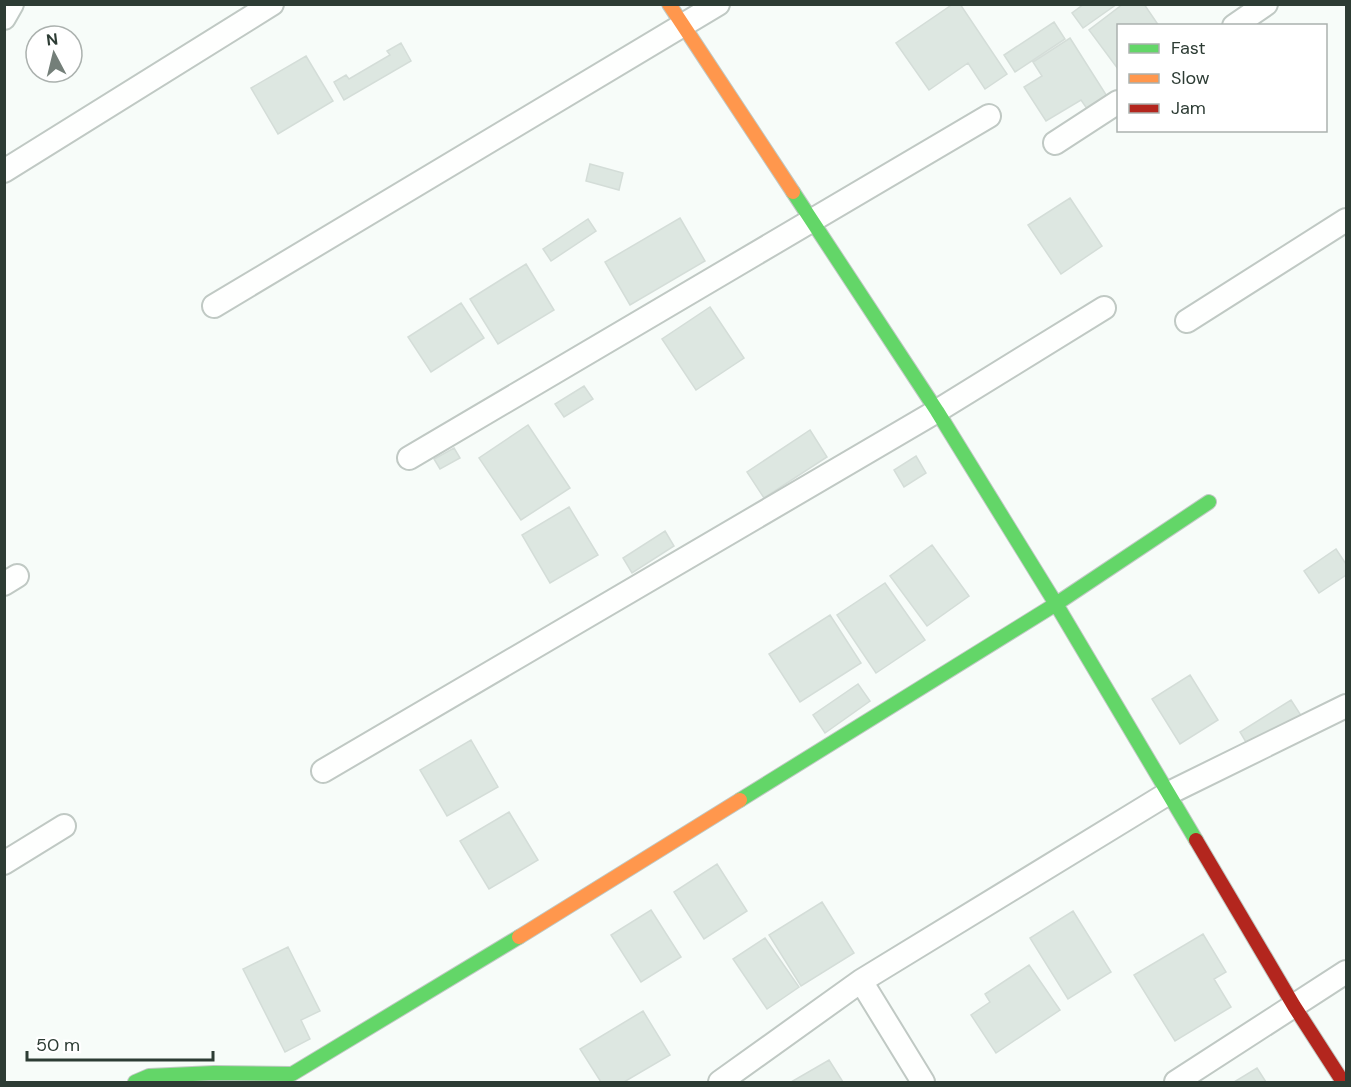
<svg xmlns="http://www.w3.org/2000/svg" width="1351" height="1087" font-family="'DM Sans',sans-serif">
<style>
.building{fill:#dde7e1;stroke:#d4ddd8;stroke-width:1.5}
.lines{fill:none;stroke-linecap:round;stroke-linejoin:round}
.street-casing{stroke:#c0c9c4;stroke-width:26}
.fast-casing{stroke:#c0c9c4;stroke-width:16}
.slow-casing{stroke:#c0c9c4;stroke-width:16}
.jam-casing{stroke:#c0c9c4;stroke-width:16}
.street{stroke:#fefffe;stroke-width:22}
.fast{stroke:#63d668;stroke-width:14}
.slow{stroke:#ff974d;stroke-width:14}
.jam{stroke:#b3261e;stroke-width:14}
</style>
<rect width="100%" height="100%" fill="#f7fcf9"/>
<path class="building" d="M953 4H960L1007 74 985 89 968 63 929 90 896 43Z
M1084 4H1117L1083 28 1072 13Z
M1123 4H1144L1159 26H1118V69L1089 30Z
M1054 22 1065 39 1015 72 1004 55Z
M1070 38 1110 101 1090 113 1081 100 1046 121 1024 87 1042 76 1033 62Z
M401 43 411 61 344 100 334 82 346 75 349 79 390 55 387 51Z
M306 56 333 101 278 134 251 88Z
M590 164 623 173 619 190 586 181Z
M1070 198 1102 246 1061 274 1028 225Z
M680 218 705 261 630 305 605 262Z
M588 219 596 231 551 261 543 249Z
M526 264 554 310 498 344 470 299Z
M461 303 484 338 431 372 408 337Z
M710 307 744 358 696 390 662 339Z
M584 386 593 399 564 417 555 404Z
M528 425 570 488 521 520 479 458Z
M810 430 827 457 764 498 747 472Z
M454 448 460 458 440 469 434 459Z
M916 456 926 473 904 487 894 470Z
M569 507 598 555 550 583 522 535Z
M665 531 674 546 632 573 623 558Z
M932 545 969 596 927 626 890 576Z
M1336 549 1346 564V575L1319 593 1304 571Z
M885 583 925 640 876 673 837 615Z
M830 615 861 663 800 702 769 654Z
M1190 675 1218 720 1180 744 1152 699Z
M858 684 870 701 825 733 813 715Z
M1291 700 1302 717 1250 749 1240 732Z
M471 740 498 787 447 816 420 770Z
M509 812 538 860 489 889 460 841Z
M717 864 747 911 704 939 674 892Z
M822 902 854 953 801 986 769 935Z
M651 910 681 957 641 982 611 935Z
M1073 911 1111 972 1068 999 1030 938Z
M1203 934 1226 972 1214 979 1231 1007 1175 1041 1134 975Z
M765 938 799 987 767 1009 733 959Z
M288 947 320 1011 301 1020 310 1039 285 1052 243 969Z
M1029 965 1060 1010 996 1053 971 1015 990 1002 985 994Z
M643 1011 670 1055 624 1082H601L580 1049Z
M829 1060 843 1082H791Z
M1257 1068 1266 1082H1234Z"/>
<g class="lines">
<g class="street-casing">
<path id="street" d="M4 18 12 4
M1234 26 1266 4
M1055 143 1118 102
M4 171 272 4
M214 306 718 4
M1187 321 1346 220
M409 458 989 116
M4 584 17 576
M323 771 937 411 1104 308
M4 863 64 826
M861 981 923 1082
M720 1082 861 981 1167 794 1346 706
M1176 1082 1346 972"/>
</g>
<g class="fast-casing">
<path id="fast" d="M793 192 937 411 1056 604 1196 840
M740 800 1056 604 1209 502
M135 1082 149 1076 214 1073 292 1074 519 937"/>
</g>
<g class="slow-casing">
<path id="slow" d="M669 4 793 192
M519 937 740 800"/>
</g>
<g class="jam-casing">
<path id="jam" d="M1196 840 1294 1006 1343 1082"/>
</g>
<use href="#street" class="street"/>
<use href="#fast" class="fast"/>
<use href="#slow" class="slow"/>
<use href="#jam" class="jam"/>
</g>
<rect width="1351" height="1087" fill="none" stroke="#2d3c34" stroke-width="12"/>
<rect x="1117" y="24" width="210" height="108" fill="#ffffff" stroke="#abb1ae" stroke-width="1.5"/>
<rect x="1129" y="44" width="30" height="9" fill="#63d668" stroke="#abb1ae" stroke-width="1.5"/>
<text x="1171" y="54" font-size="18" fill="#2d3c34">Fast</text>
<rect x="1129" y="74" width="30" height="9" fill="#ff974d" stroke="#abb1ae" stroke-width="1.5"/>
<text x="1171" y="84" font-size="18" fill="#2d3c34">Slow</text>
<rect x="1129" y="104" width="30" height="9" fill="#b3261e" stroke="#abb1ae" stroke-width="1.5"/>
<text x="1171" y="114" font-size="18" fill="#2d3c34">Jam</text>
<g transform="translate(54 54) rotate(353)"><circle r="28" fill="#ffffff" stroke="#abb1ae" stroke-width="1.5"/>
<path d="M0-4.5L10 22L0 15L-10 22Z" fill="#747f79"/>
<text y="-9" font-size="16" font-weight="bold" text-anchor="middle" fill="#2d3c34">N</text>
</g>
<path d="M27 1051v9h186v-9" fill="none" stroke="#2d3c34" stroke-width="3"/>
<text x="36" y="1051" font-size="18" fill="#2d3c34" stroke="#ffffff" stroke-width="4.5" paint-order="stroke">50 m</text>
</svg>
